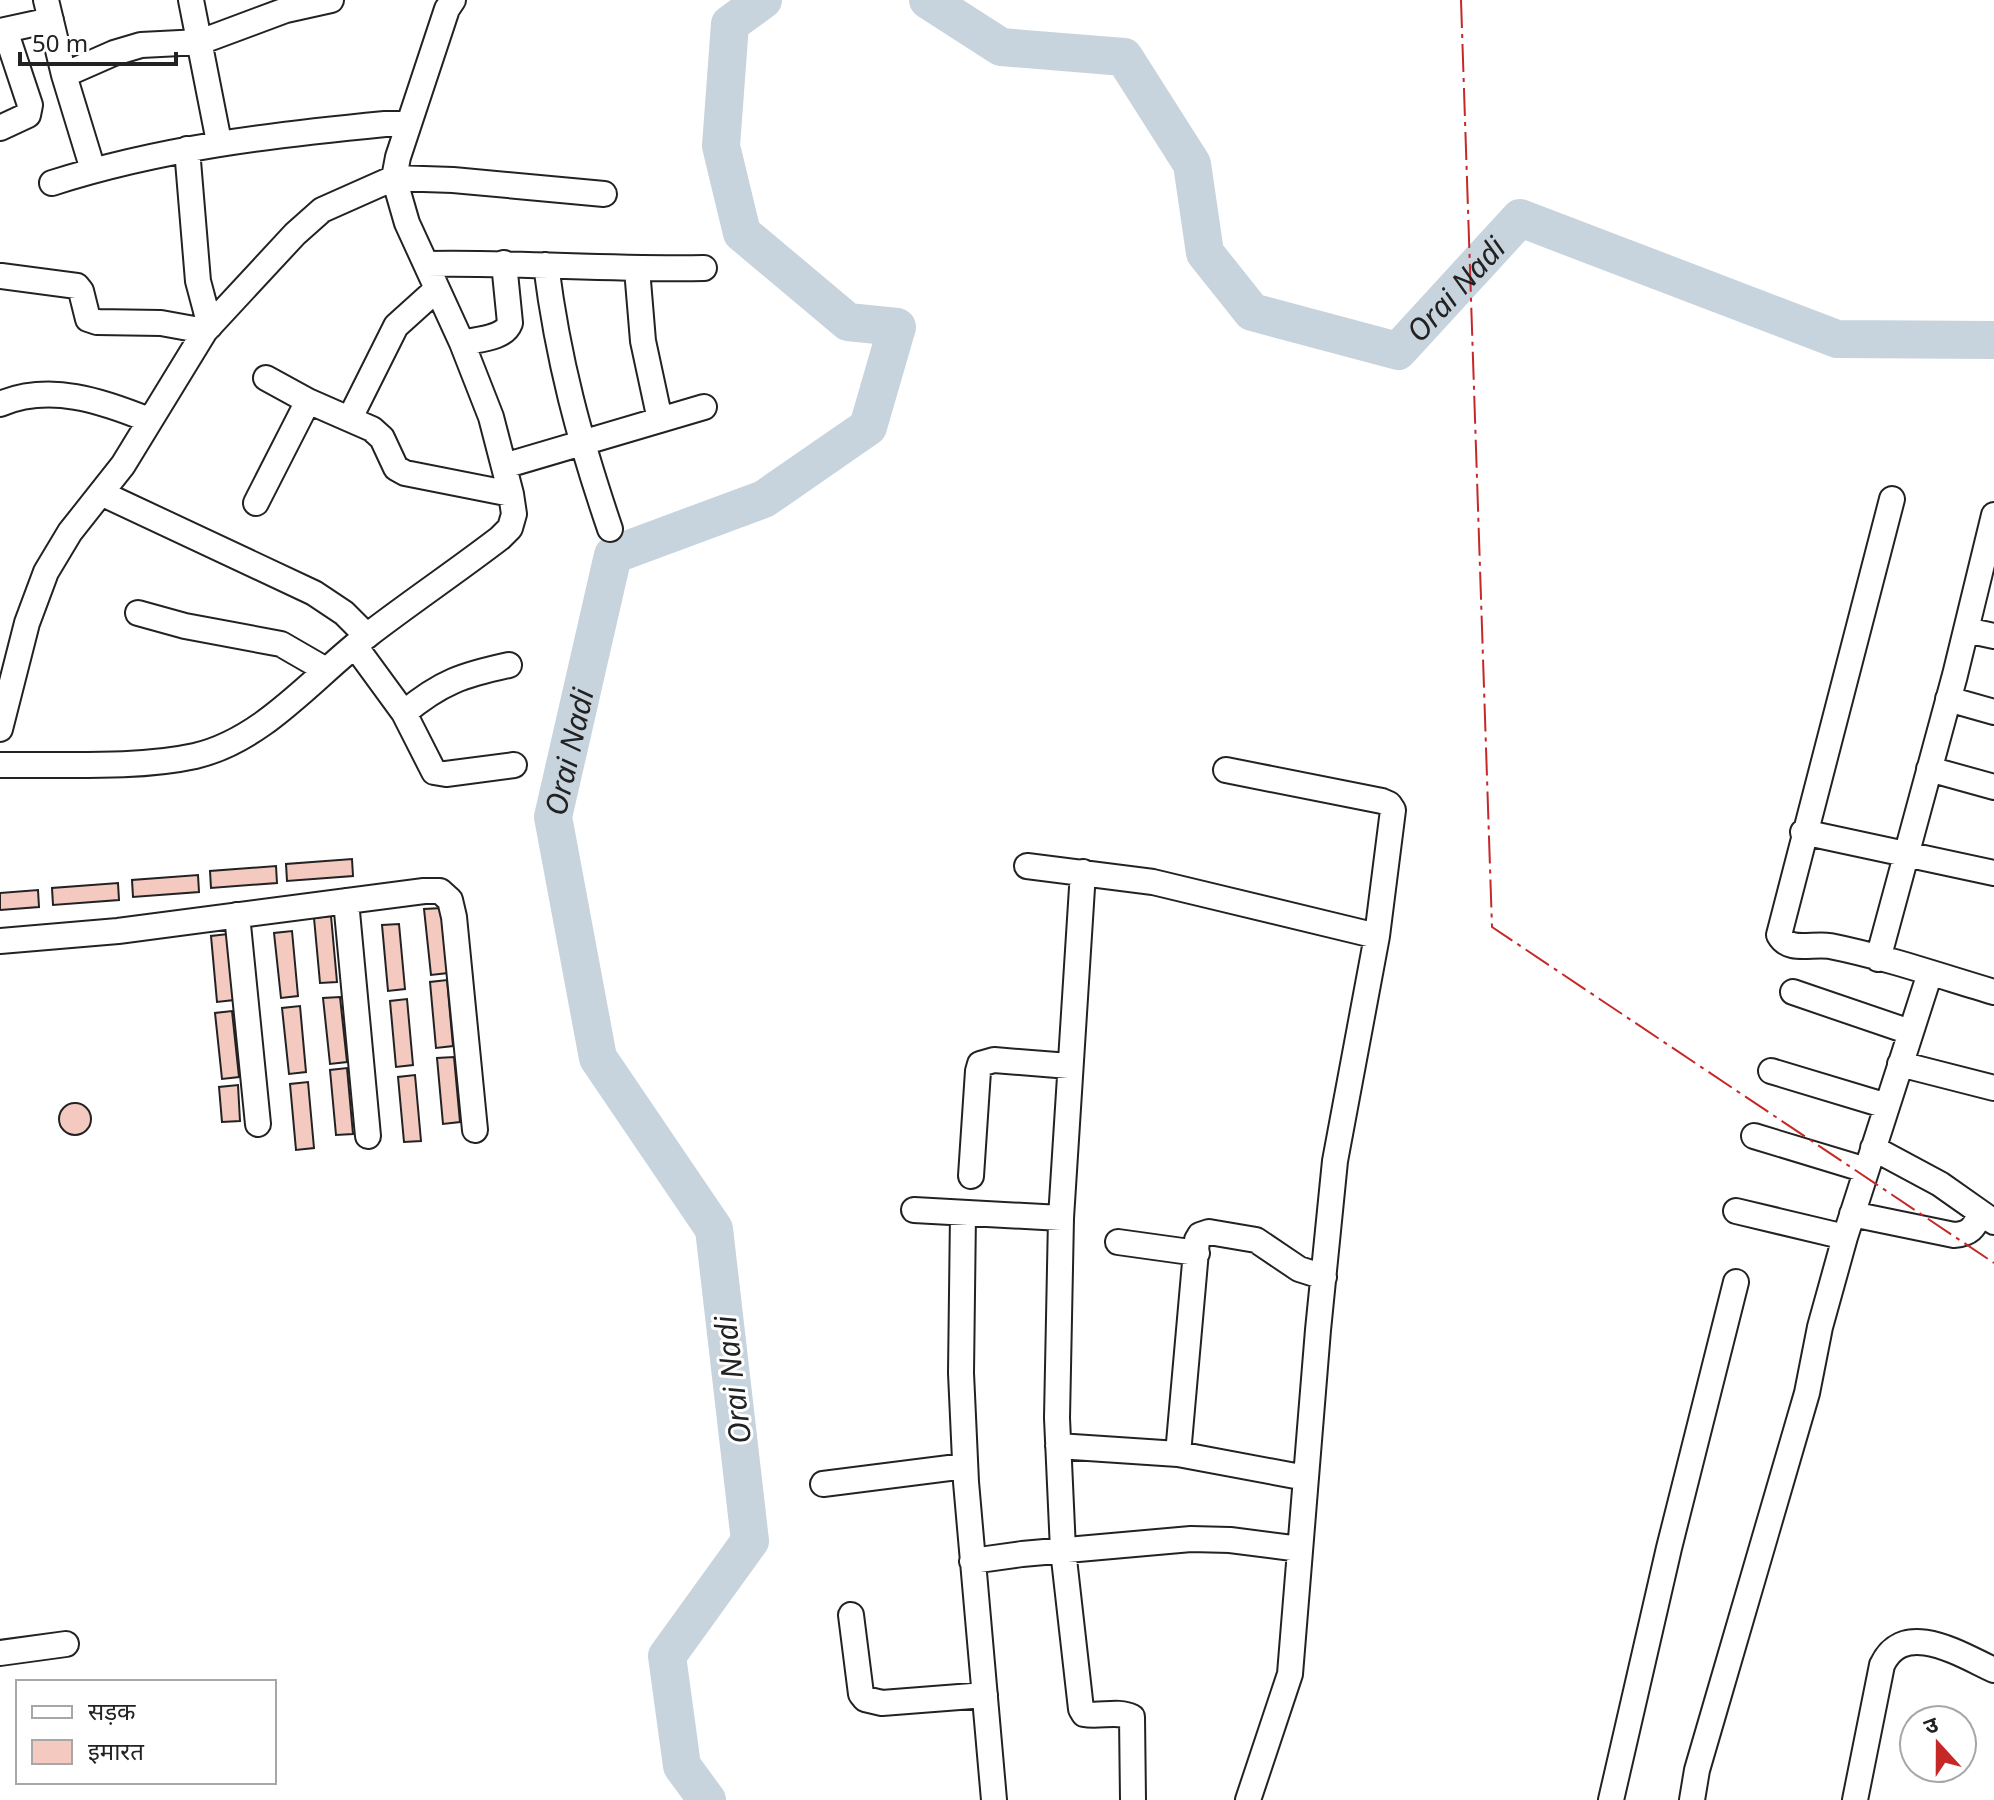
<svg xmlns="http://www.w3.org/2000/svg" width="1994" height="1800" font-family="'Noto Sans','Noto Sans Devanagari',sans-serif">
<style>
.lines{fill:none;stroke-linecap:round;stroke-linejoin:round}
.river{stroke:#c7d3dd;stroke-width:38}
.building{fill:#f3c9c0;stroke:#222;stroke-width:2}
.minor-casing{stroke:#222;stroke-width:28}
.minor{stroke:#fff;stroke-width:24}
.power{stroke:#c62828;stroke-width:2;stroke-dasharray:28 6 4 6;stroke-linecap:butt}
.labels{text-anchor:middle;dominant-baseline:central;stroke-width:6;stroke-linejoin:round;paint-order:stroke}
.water-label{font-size:30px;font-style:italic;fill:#222;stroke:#fff}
</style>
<rect width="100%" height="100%" fill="#fff"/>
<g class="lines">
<g class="river">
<path id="s1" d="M928 0 1001 47 1124 57 1192 164 1205 253 1252 312 1398 351 1520 218 1837 339 1994 340"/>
<path id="s2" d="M707 1800 682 1766 667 1656 750 1541 714 1229 598 1058 553 817 613 555 764 499 868 427 897 327 848 322 742 233 721 146 730 24 763 0"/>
</g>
</g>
<path class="building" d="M352 859 353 876 287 881 286 864Z
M276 866 277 883 211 888 210 871Z
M198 875 199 892 133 897 132 880Z
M118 883 119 900 53 905 52 888Z
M38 890 39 907 0 910V893Z
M442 908 448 973 431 975 424 909Z
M331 916 337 982 320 983 314 918Z
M399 924 405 989 388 991 382 925Z
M292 931 298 996 281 998 274 933Z
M228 934 234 1000 217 1002 211 936Z
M447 980 453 1046 436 1048 430 982Z
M340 997 347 1062 330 1064 323 998Z
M407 999 413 1065 396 1067 390 1001Z
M300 1006 306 1072 289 1074 282 1008Z
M232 1011 239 1077 222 1079 215 1013Z
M454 1057 460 1122 443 1124 437 1058Z
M347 1068 353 1134 336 1135 330 1070Z
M415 1075 421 1141 404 1142 398 1077Z
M308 1082 314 1148 296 1150 290 1084Z
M238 1085 240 1121 222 1122 219 1087Z
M59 1119a16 16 0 1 1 32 0a16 16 0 1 1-32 0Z"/>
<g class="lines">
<g class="minor-casing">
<path id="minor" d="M46 0 64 75 93 170
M191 0 219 142
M0 31 51 20
M64 75 114 53 141 45 200 42 286 10 331 0
M0 128 28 115 30 105 5 30
M187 149 198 281 210 326
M52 183C161 148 272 135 385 124H409
M426 264C519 262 611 270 704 268
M546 265C558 360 579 438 610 529
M637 269 643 341 660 420
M1 276 77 286 81 291 88 319 97 322 161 323 205 331
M462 343C478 339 504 339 510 323L504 263
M266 378 308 401 372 429 382 438 396 468 405 473 511 494
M0 404C50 383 102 401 149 420
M350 418 396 326 437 289
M504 466 704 407
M103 494 314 593 344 613 367 636
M1892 499 1779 935C1789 953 1812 943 1830 946 1885 957 1940 976 1994 992
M256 503 308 401
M138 613 185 626 281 644 326 670
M1966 630 1994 636
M355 646 404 713 434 772 446 774 514 765
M1948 699 1994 712
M404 713C441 682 463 675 509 665
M0 729 27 623 46 572 70 532 123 465 205 331 295 234 322 210 394 178 453 180 604 194
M0 765C61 764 136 769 195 756 264 740 313 677 368 635 411 602 457 571 500 538L510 528 514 514 511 494 491 417 462 343 407 223 394 178 398 157 447 9 453 0
M1929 769 1994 787
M1226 770 1382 801 1389 804 1393 810 1377 936 1335 1161 1318 1330 1290 1674 1248 1800
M1803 832 1994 873
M1027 866 1153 882 1377 936
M1083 872 1061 1218 1057 1418 1063 1550 1081 1709 1084 1714C1100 1717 1118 1710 1132 1717L1133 1800
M346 901 368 1136
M237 915 258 1124
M0 941 118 931 424 891H440L450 900 454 917 475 1130
M1878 959 1955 675 1994 515
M1793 992 1910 1032
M1900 1064 1994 1088
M1771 1071 1887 1106
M1754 1136 1866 1170
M1873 1148 1940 1184 1994 1222
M971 1176 978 1071 980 1064 994 1060 1069 1066
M914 1210 1061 1218
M1736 1211 1845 1237
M963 1214 961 1373 966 1482 994 1800
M1852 1214 1954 1235C1970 1234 1974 1228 1980 1214
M1118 1242 1197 1253
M1058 1446 1178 1454 1306 1478
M1178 1454 1197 1240 1200 1235 1209 1232 1256 1240 1299 1269 1324 1277
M823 1484 965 1466
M972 1561 1022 1554 1191 1539 1230 1540 1300 1549
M851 1615 861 1694 865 1699 882 1703 985 1695
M0 1653 66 1644
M1611 1800 1669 1548 1736 1282
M1692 1800 1697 1770 1807 1393 1820 1327 1845 1237 1930 973
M1855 1800 1882 1665C1904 1618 1961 1655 1994 1670"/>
</g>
<use href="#minor" class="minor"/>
<path class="power" d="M1461 0 1492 927 1994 1263"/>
</g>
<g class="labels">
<g class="water-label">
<text stroke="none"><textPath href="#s1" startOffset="738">Orai Nadi</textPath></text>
<text stroke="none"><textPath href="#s2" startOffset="1128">Orai Nadi</textPath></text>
<text transform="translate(732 1380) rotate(-97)">Orai Nadi</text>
</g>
</g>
<rect x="16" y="1680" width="260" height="104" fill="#ffffff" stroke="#a7a7a7" stroke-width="2"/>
<rect x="32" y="1706" width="40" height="12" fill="#ffffff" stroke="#a7a7a7" stroke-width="2"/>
<text x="88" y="1720" font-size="24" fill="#222222">सड़क</text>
<rect x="32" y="1740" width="40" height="24" fill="#f3c9c0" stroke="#a7a7a7" stroke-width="2"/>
<text x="88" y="1760" font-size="24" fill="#222222">इमारत</text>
<g transform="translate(1938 1744) rotate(339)"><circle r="38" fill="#ffffff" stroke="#a7a7a7" stroke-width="2"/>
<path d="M0-6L14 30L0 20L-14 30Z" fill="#c62828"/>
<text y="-12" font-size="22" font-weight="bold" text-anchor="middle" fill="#222222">उ</text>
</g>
<path d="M20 52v12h156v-12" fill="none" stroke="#222222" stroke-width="4"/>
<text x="32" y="52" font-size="24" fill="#222222" stroke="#ffffff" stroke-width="6" paint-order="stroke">50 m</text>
</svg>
